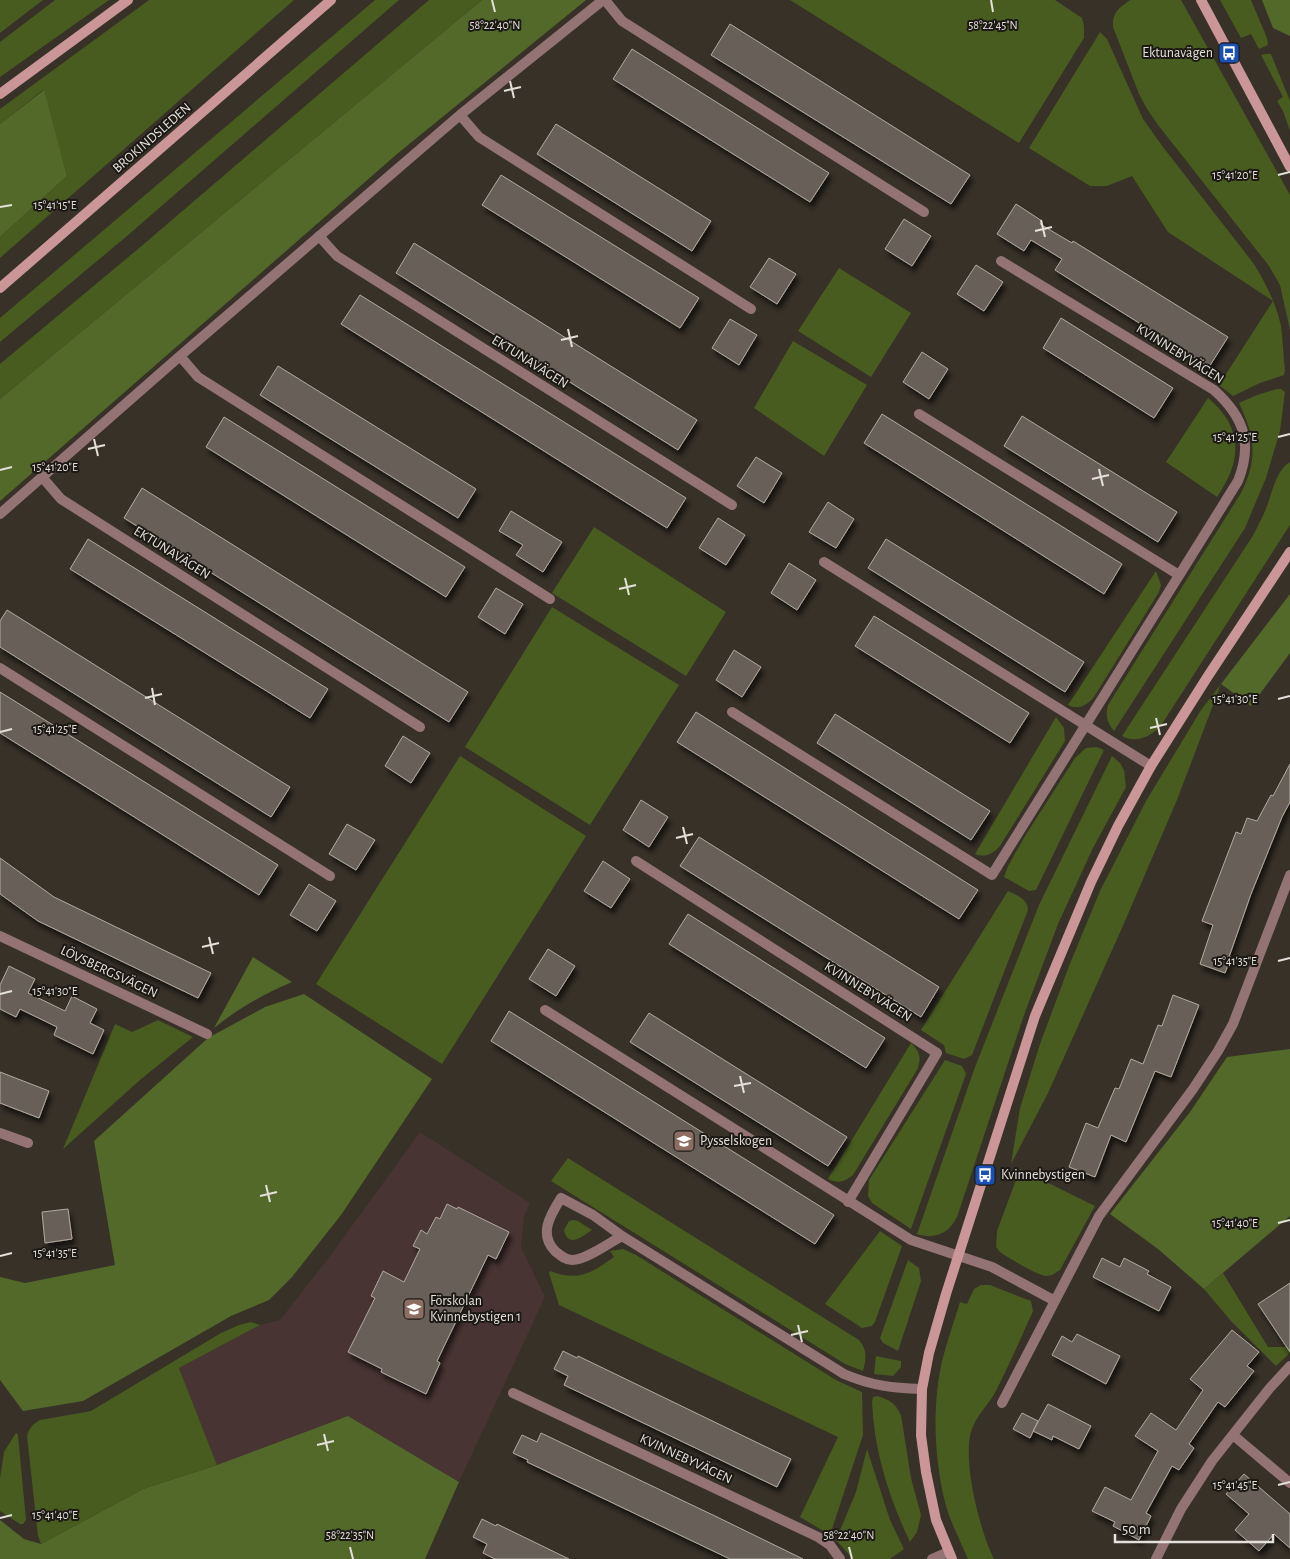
<svg xmlns="http://www.w3.org/2000/svg" width="1290" height="1559" font-family="'Alegreya Sans',sans-serif">
<style>
.education{fill:#483432}
.green{fill:#475c1e}
.forest{fill:#53692a}
.building{fill:#686158;stroke:#b1aa9f;filter:url(#shadow)}
.lines{fill:none;stroke-linecap:round;stroke-linejoin:round}
.street{stroke:#947374;stroke-width:10}
.secondary{stroke:#cb9698;stroke-width:10}
.ticks{fill:none;stroke:#e4e0da;stroke-width:2}
.labels{text-anchor:middle;dominant-baseline:central;stroke-width:4;stroke-linejoin:round;paint-order:stroke}
.poi-label{font-size:14px;fill:#e4e0da;stroke:#1c1915;text-anchor:start}
.street-label{font-size:14px;fill:#e4e0da;stroke:#1c1915}
.ticks-label{font-size:12px;text-anchor:middle;fill:#e4e0da;stroke:#1c1915;stroke-width:4;stroke-linejoin:round;paint-order:stroke}
</style>
<defs>
<filter id="shadow"><feDropShadow dx="3" dy="5.5" stdDeviation="2.5" flood-color="#0009"/></filter>
</defs>
<rect width="100%" height="100%" fill="#373128"/>
<path class="education" d="M420 1132 530 1203 524 1217 521 1247 545 1297 459 1482 348 1416 217 1465 179 1368 260 1325 280 1320 333 1252Z"/>
<path class="green" d="M0 0H43L0 33Z
M55 0H109L0 77V42Z
M149 0H294L0 258V237L67 176 43 90 0 124V109Z
M375 0H399L127 236 0 342V318Z
M429 0H482L0 399V364L138 249Z
M790 0H1055L1082 18 1084 26V38L1019 143Z
M1130 0H1181L1290 195V330L1280 285 1269 266 1158 125 1147 109 1139 94 1113 27C1112 12 1119 8 1130 0Z
M1220 0H1251L1267 38 1268 45 1259 49 1251 34 1241 38Z
M1100 32 1107 39 1143 119 1163 147 1254 264C1266 284 1276 303 1281 326 1283 340 1283 356 1285 370L1284 375 1260 383 1233 396 1219 385 1273 301 1168 232 1132 176 1107 186H1090L1029 148Z
M1266 54H1271L1290 101V131L1283 111 1277 101 1283 97 1261 55Z
M839 268 911 313 871 377 798 331Z
M793 341 867 385 824 456 754 408Z
M1277 389H1281L1285 392 1280 431 1274 451 1266 478 1245 528 1114 731C1107 722 1105 716 1108 705L1241 493C1258 459 1255 437 1239 403L1257 395Z
M1208 398C1244 428 1242 461 1217 497L1166 462Z
M1290 462V525L1162 724C1153 736 1136 744 1122 736L1252 537C1257 528 1261 520 1265 511 1272 496 1274 472 1290 462Z
M594 527 726 612 686 676 552 593Z
M1156 571 1161 585 1159 592 1094 697C1086 706 1079 710 1068 705Z
M552 607 679 685 590 825 465 747Z
M1221 684 1177 800 1122 928 1048 1093 1011 1164 1020 1108 1040 1044 1069 966 1100 891 1146 801 1201 710Z
M1056 717 1064 728 1065 741 1000 846C993 854 985 858 975 854Z
M1097 747 1104 750 1036 890 1029 891 1004 877 1008 866 1025 836 1075 758 1086 748Z
M460 756 586 836 442 1064 316 984Z
M1112 756 1120 763 1124 770 1126 787 1093 848 1058 924 1024 1015 957 1217C949 1233 935 1240 917 1234L975 1067 1039 905Z
M1008 891C1016 895 1028 899 1028 910L972 1055 964 1059 946 1053 944 1045 921 1030Z
M158 1020 193 1037 140 1080 63 1149 115 1024 132 1032Z
M911 1043C920 1052 922 1058 917 1070L853 1175C844 1182 838 1184 828 1179Z
M945 1060 962 1066 966 1074 911 1229 872 1203 868 1196 869 1180Z
M568 1158 859 1340C868 1351 866 1359 863 1371L845 1364 551 1181Z
M1020 1169 1095 1206 1060 1270C1055 1273 1052 1276 1046 1276 1036 1275 1009 1258 1000 1252L996 1247 997 1231Z
M573 1220 578 1221 592 1230C583 1236 568 1249 564 1230L569 1221Z
M880 1231 902 1246 875 1322 872 1326 862 1328 825 1304Z
M623 1249 636 1255 836 1380 862 1392 863 1435 830 1535 800 1517 838 1437 559 1305 549 1273 550 1271C579 1282 591 1273 614 1257L610 1251Z
M908 1260 919 1268 921 1281 898 1351 883 1343 880 1338Z
M1223 1273 1268 1347H1290V1353L1276 1366 1231 1321 1204 1289Z
M981 1285H990L1031 1301 1033 1311C1021 1338 1009 1365 996 1391 989 1404 977 1415 972 1429 961 1457 980 1532 994 1559H968C960 1540 950 1522 945 1502 934 1457 932 1406 942 1361 947 1341 954 1322 960 1302L967 1304 974 1289Z
M251 1322 260 1325 179 1368 217 1465 143 1489 41 1544 38 1536 27 1436C29 1428 33 1424 40 1420L91 1411 221 1333 239 1325Z
M876 1356 901 1361V1367L893 1376 874 1374Z
M877 1396C889 1399 896 1404 901 1415L911 1478 921 1515 917 1532 910 1542C889 1498 874 1451 872 1402L873 1397Z
M16 1433 18 1435 19 1446 26 1520 23 1524H20L0 1511V1478L4 1452Z
M867 1449 890 1520 904 1549 890 1559H853L836 1540 856 1492Z"/>
<path class="forest" d="M482 0H586L397 154 0 501V399Z
M1262 0H1290V36L1273 28Z
M44 90 67 176 0 237V124Z
M1290 594V653L1251 706 1221 684Z
M253 957 292 982C262 995 239 1008 214 1028Z
M304 994 432 1079 341 1215 292 1277 269 1300 231 1316 83 1401 23 1411 0 1380V1277L25 1283 115 1265 94 1141 208 1038 265 1007Z
M1290 1049V1216L1204 1289 1158 1249 1110 1214 1190 1112 1227 1057Z
M348 1416 459 1482 425 1559H0V1520L24 1539 41 1544 143 1489 217 1465Z"/>
<path class="building" d="M730 24 970 175 951 204 711 55Z
M632 49 829 173 810 202 613 79Z
M556 124 711 221 692 251 537 154Z
M501 175 699 298 680 328 482 205Z
M1016 204 1042 221 1040 224 1072 243 1073 241 1228 337 1209 367 1055 270 1062 259 1031 240 1024 251 997 234Z
M904 219 931 236 912 266 885 249Z
M414 243 697 420 678 450 396 273Z
M769 258 796 274 777 304 750 287Z
M976 265 1003 282 984 311 957 294Z
M360 295 686 498 667 528 341 324Z
M1061 318 1173 388 1154 418 1043 348Z
M730 319 757 335 739 365 712 348Z
M922 352 948 369 929 399 903 382Z
M278 366 476 489 458 518 260 395Z
M882 414 1122 564 1104 594 864 443Z
M1022 416 1177 512 1158 542 1004 446Z
M224 417 465 567 446 597 206 447Z
M756 457 782 473 764 503 737 486Z
M142 488 468 692 449 722 124 518Z
M828 502 854 519 836 548 809 532Z
M511 511 562 542 543 572 516 555 523 545 499 531Z
M718 518 745 535 726 565 699 548Z
M88 539 328 689 310 718 70 569Z
M886 539 1084 662 1065 692 868 568Z
M789 563 816 580 797 610 771 593Z
M496 588 523 604 505 634 478 617Z
M7 610 290 787 271 817 0 647V621Z
M874 616 1029 713 1010 743 855 646Z
M734 650 761 667 742 697 716 680Z
M0 692 278 865 259 895 0 733Z
M696 712 978 890 959 919 677 742Z
M835 714 990 811 971 840 817 743Z
M403 736 430 753 411 783 385 766Z
M1290 764V802L1282 817 1251 894 1229 957H1231L1225 973 1200 964 1213 925 1202 921 1236 832 1241 834 1247 818 1257 821 1271 795 1273 796Z
M641 800 668 817 649 847 623 830Z
M347 824 375 840 356 870 329 854Z
M699 837 939 987 921 1017 680 866Z
M0 858 54 897 211 973 198 998 38 921 0 894Z
M603 861 630 879 611 908 584 891Z
M309 884 336 901 317 931 290 915Z
M688 914 885 1038 866 1068 669 944Z
M548 949 575 966 556 996 529 979Z
M9 966 35 979 28 993 65 1011 72 996 97 1009 90 1023 104 1030 93 1054 54 1035 57 1027 20 1009 16 1017 0 1009V985Z
M1173 995 1199 1005 1171 1077 1155 1071 1126 1142 1111 1135 1095 1177 1069 1167 1086 1123 1098 1128 1115 1088 1119 1089 1131 1059 1143 1064 1158 1025 1162 1026Z
M509 1011 834 1215 815 1244 491 1041Z
M649 1013 847 1137 828 1166 630 1042Z
M0 1072 49 1091 39 1118 0 1103Z
M447 1204 457 1209 458 1207 509 1232 496 1259 488 1255 437 1361 440 1363 426 1394 381 1372 382 1369 348 1352 375 1298 371 1296 383 1271 404 1282 420 1249 413 1246 421 1230 427 1234 436 1217 440 1219Z
M68 1209 72 1239 45 1243 42 1212Z
M1102 1258 1120 1267 1124 1258 1149 1271 1147 1274 1171 1287 1159 1311 1093 1277Z
M1290 1283V1352L1258 1304Z
M1232 1330 1259 1352 1247 1366 1254 1371 1225 1407 1218 1402 1189 1444 1194 1448 1179 1470 1172 1466 1146 1513 1151 1516 1139 1540 1113 1526 1115 1522 1092 1511 1105 1487 1131 1500 1158 1451 1135 1436 1151 1413 1176 1430 1203 1390 1190 1379Z
M1077 1334 1120 1356 1106 1384 1052 1355 1062 1336 1072 1342Z
M563 1351 577 1358 578 1356 791 1459 777 1487 564 1385 568 1376 554 1369Z
M1048 1404 1091 1426 1079 1449 1053 1436 1052 1440 1033 1431Z
M1022 1413 1038 1421 1030 1438 1013 1429Z
M541 1433 717 1517 803 1559H730L527 1462 528 1460 513 1453 522 1435 537 1442Z
M1244 1474 1290 1514V1548L1274 1534 1259 1551 1235 1530 1249 1514 1226 1494Z
M482 1519 496 1526 497 1524 569 1559H495L483 1553 487 1544 473 1537Z"/>
<g class="lines">
<path class="street" d="M605 0 622 21 924 212
M460 115 479 137 751 309
M319 236 337 256 732 505
M180 356 198 377 550 599
M919 414 1179 575
M42 477 61 499 420 727
M0 514 180 356 460 115 603 0
M824 562 1151 766
M0 668 330 876
M732 712 992 875 1238 481C1253 443 1244 417 1214 390L1001 261
M636 861 937 1053 848 1202
M0 936 207 1034
M545 1010 911 1240 992 1267 1055 1301
M0 1133 28 1143
M622 1236C609 1243 586 1260 572 1260 565 1260 560 1255 555 1251 538 1234 551 1214 561 1198L593 1215 622 1236 844 1374C872 1386 893 1388 922 1389
M513 1393 818 1537 830 1545 840 1559
M1002 1403 1099 1216 1193 1089 1218 1051 1233 1024 1290 875
M1233 1435 1290 1483
M932 1559 948 1552
M1156 1559 1181 1509 1212 1461 1269 1389 1290 1366"/>
<path class="secondary" d="M1201 0 1290 167
M0 94 128 0
M0 288 331 0
M952 1559 936 1520 926 1472 921 1435 922 1389 929 1353 946 1294 1035 1016 1091 882 1118 826 1151 766 1208 676 1290 552"/>
</g>
<path class="ticks" d="M492 0 495 12M991 0 993 12M510 81 514 98M504 91 521 87M1278 175 1290 172M0 207 12 205M1041 220 1045 237M1035 231 1052 227M568 329 572 347M561 340 578 336M1278 437 1290 434M94 439 98 456M88 449 105 445M1099 469 1103 486M0 470 12 467M1092 479 1109 475M625 578 629 595M619 589 636 585M152 688 155 705M145 698 162 694M1278 699 1290 696M1156 718 1160 735M1150 728 1167 724M0 732 12 729M683 827 687 844M676 838 693 834M209 937 213 954M202 947 219 943M1278 961 1290 958M0 994 12 991M740 1076 744 1093M734 1086 751 1083M266 1185 270 1202M260 1196 277 1192M1278 1223 1290 1220M0 1256 12 1253M798 1325 802 1342M791 1335 808 1331M324 1434 328 1451M317 1445 334 1441M1278 1485 1290 1482M0 1518 12 1515M350 1547 353 1559M849 1547 852 1559"/>
<defs>
<g id="bus-square" transform="scale(1.125)"><rect x="-9" y="-9" width="18" height="18" rx="4" fill="#1a4fb4" stroke="#1c1915"/><path d="M-5-6H5V4H4V6H2V4H-2V6H-4V4H-5ZM-3.5-4V0h7V-4ZM-3.5 1.2v1.5H-2V1.2ZM2 1.2v1.5H3.5V1.2Z" fill="#fff"/></g>
<g id="school-square" transform="scale(1.125)"><rect x="-9" y="-9" width="18" height="18" rx="4" fill="#8d6e63" stroke="#1c1915"/><path d="M0-5L7-2L0 1L-7-2ZM-4 1L0 2.5L4 1V4Q0 6-4 4Z" fill="#fff"/></g>
</defs>
<g fill-rule="evenodd">
<use href="#bus-square" x="1229" y="53"/>
<use href="#school-square" x="684" y="1141"/>
<use href="#bus-square" x="985" y="1175"/>
<use href="#school-square" x="414" y="1309"/>
</g>
<g class="labels">
<g class="poi-label">
<text x="1213" y="53" text-anchor="end">Ektunavägen</text>
<text x="700" y="1141">Pysselskogen</text>
<text x="1001" y="1175">Kvinnebystigen</text>
<text x="430" y="1301">Förskolan<tspan x="430" dy="16">Kvinnebystigen 1</tspan></text>
</g>
<g class="street-label">
<text transform="translate(152 138) rotate(-41)">BROKINDSLEDEN</text>
<text transform="translate(1180 354) rotate(32)">KVINNEBYVÄGEN</text>
<text transform="translate(530 362) rotate(32)">EKTUNAVÄGEN</text>
<text transform="translate(172 553) rotate(32)">EKTUNAVÄGEN</text>
<text transform="translate(109 972) rotate(25)">LÖVSBERGSVÄGEN</text>
<text transform="translate(868 992) rotate(32)">KVINNEBYVÄGEN</text>
<text transform="translate(686 1459) rotate(25)">KVINNEBYVÄGEN</text>
</g>
</g>
<g class="ticks-label">
<text x="495" y="29">58°22'40"N</text>
<text x="993" y="29">58°22'45"N</text>
<text x="1235" y="179">15°41'20"E</text>
<text x="55" y="209">15°41'15"E</text>
<text x="1235" y="441">15°41'25"E</text>
<text x="55" y="471">15°41'20"E</text>
<text x="1235" y="703">15°41'30"E</text>
<text x="55" y="733">15°41'25"E</text>
<text x="1235" y="965">15°41'35"E</text>
<text x="55" y="995">15°41'30"E</text>
<text x="1235" y="1227">15°41'40"E</text>
<text x="55" y="1257">15°41'35"E</text>
<text x="1235" y="1489">15°41'45"E</text>
<text x="55" y="1519">15°41'40"E</text>
<text x="350" y="1539">58°22'35"N</text>
<text x="849" y="1539">58°22'40"N</text>
</g>
<path d="M1115 1534v8h158v-8" fill="none" stroke="#e4e0da" stroke-width="2.5"/>
<text x="1122" y="1534" font-size="15" fill="#e4e0da" stroke="#1c1915" stroke-width="4" paint-order="stroke">50 m</text>
</svg>
